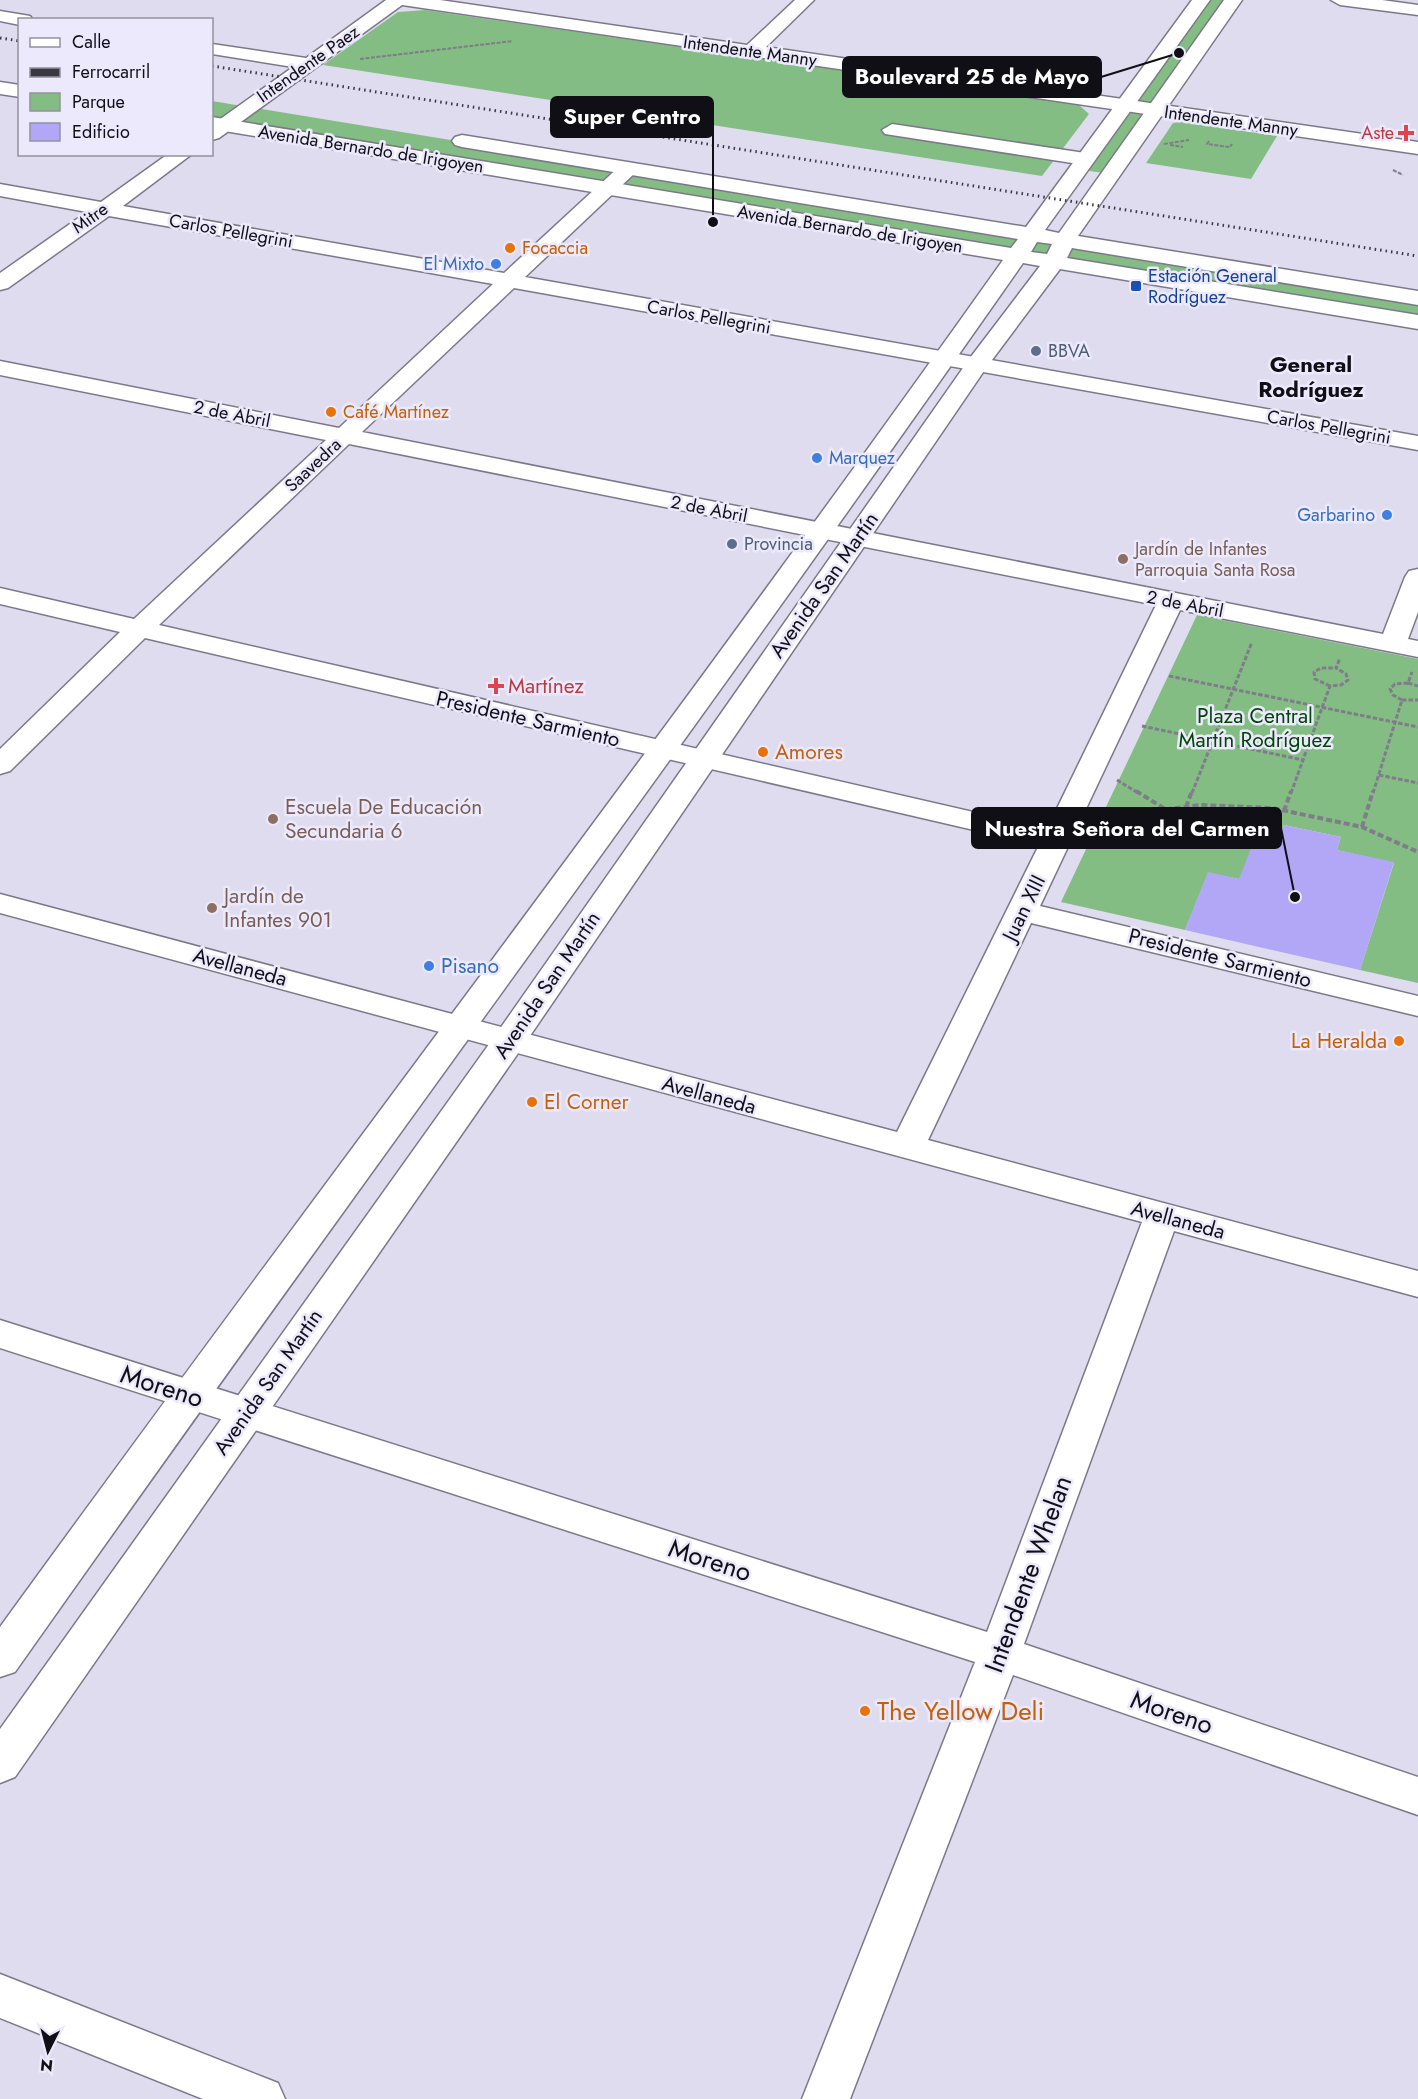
<svg xmlns="http://www.w3.org/2000/svg" width="1418" height="2099" font-family="Jost,sans-serif">
<style>
.green{fill:#84bd83}
.building{fill:#b2a6f6}
.lines{fill:none;stroke-linecap:round;stroke-linejoin:round}
.minor-casing{stroke:#7b7989;stroke-width:3}
.major-casing{stroke:#7b7989;stroke-width:3}
.path-far2{stroke:#7e7d89;stroke-width:2;stroke-dasharray:4 1.5;stroke-linecap:butt}
.path-far1{stroke:#7e7d89;stroke-width:3;stroke-dasharray:4.5 2;stroke-linecap:butt}
.path{stroke:#7e7d89;stroke-width:4;stroke-dasharray:6 3;stroke-linecap:butt}
.minor{fill:#fff;fill-rule:evenodd}
.major{fill:#fff;fill-rule:evenodd}
.rail{stroke:#393841;stroke-width:3;stroke-dasharray:1.5 4;stroke-linecap:butt}
.health-dot{fill:#e0444e;stroke:#ebe9fb;stroke-width:2}
.food-dot{fill:#e8710a;stroke:#ebe9fb;stroke-width:2}
.shop-dot{fill:#3f7fe0;stroke:#ebe9fb;stroke-width:2}
.transit-dot{fill:#1a4fb4;stroke:#ebe9fb;stroke-width:2}
.service-dot{fill:#5c6f8a;stroke:#ebe9fb;stroke-width:2}
.education-dot{fill:#8d6e63;stroke:#ebe9fb;stroke-width:2}
.labels{text-anchor:middle;dominant-baseline:central;stroke-width:5;stroke-linejoin:round;paint-order:stroke}
.far-street-label{font-size:18px;fill:#100f15;stroke:#ebe9fb}
.far-health-label{font-size:18px;fill:#be3a42;stroke:#ebe9fb;text-anchor:end}
.far-food-label{font-size:18px;fill:#c56008;stroke:#ebe9fb;text-anchor:start}
.far-shop-label{font-size:18px;fill:#366cbe;stroke:#ebe9fb;text-anchor:end}
.far-transit-label{font-size:18px;fill:#164399;stroke:#ebe9fb;text-anchor:start}
.far-service-label{font-size:18px;fill:#4e5e75;stroke:#ebe9fb;text-anchor:start}
.far-education-label{font-size:18px;fill:#785e54;stroke:#ebe9fb;text-anchor:start}
.street-label{font-size:21px;fill:#100f15;stroke:#ebe9fb}
.health-label{font-size:21px;fill:#be3a42;stroke:#ebe9fb;text-anchor:start}
.park-label{font-size:21px;fill:#004707;stroke:#ebe9fb}
.food-label{font-size:21px;fill:#c56008;stroke:#ebe9fb;text-anchor:start}
.education-label{font-size:21px;fill:#785e54;stroke:#ebe9fb;text-anchor:start}
.shop-label{font-size:21px;fill:#366cbe;stroke:#ebe9fb;text-anchor:start}
.far-district-label{font-size:22px;font-weight:bold;fill:#100f15;stroke:#ebe9fb}
.near-street-label{font-size:26px;fill:#100f15;stroke:#ebe9fb}
.near-food-label{font-size:26px;fill:#c56008;stroke:#ebe9fb;text-anchor:start}
.leader{fill:none;stroke:#100f15;stroke-width:2}
.callout-dot{fill:#100f15;stroke:#ebe9fb;stroke-width:2}
.callout{fill:#100f15;stroke:#100f15;stroke-width:2}
.callout-label{font-size:22px;text-anchor:middle;font-weight:bold;fill:#fff}
</style>
<rect width="100%" height="100%" fill="#dedcee"/>
<path class="green" d="M1201 0H1233L1109 174 1078 169Z
M425 10 1078 104 1089 114 1042 176 323 65 398 12Z
M212 101 1418 298V322L212 123Z
M1181 122 1277 136 1251 179 1146 163 1173 123Z
M1197 615 1418 659V983L1360 970 1394 863 1337 850 1341 837 1284 825 1279 838 1239 879 1208 873 1185 930 1061 902Z"/>
<path class="building" d="M1284 825 1341 837 1337 850 1394 862 1360 970 1185 930 1208 872 1239 879 1257 833 1279 838Z"/>
<g class="lines">
<g class="minor-casing">
<path id="minor" d="M386 0H440L747 45 795 0H814L766 47 1418 142V154L402 5 219 138 212 140V125L293 67 212 54V44L306 58Z
M1331 0H1382L1418 5V15L1340 5Z
M0 11 30 16 33 20H20V25L0 21Z
M892 124 1085 153 1092 155 1095 159 1092 163 1085 165 885 134 882 130Z
M168 154H192L123 206 504 273 622 164H636L639 168 636 172 525 277 1418 436V450L514 288 362 432 1383 634 1405 577 1409 571 1418 569V612L1408 639 1418 641V657L1180 610 1040 906 1418 996V1016L1031 923 928 1140 1418 1271V1297L1174 1231 1024 1644 1418 1777V1815L1013 1675 850 2099H802L975 1662 0 1348V1320L987 1632 1142 1222 0 913V894L897 1132 1039 845 145 638 10 771 0 774V749L120 632 0 604V588L134 619 326 440 0 375V361L339 428 493 284 109 216 8 288 0 290V273L87 212 0 196V184L101 202ZM349 444 1156 605 1047 829 159 625Z
M0 1974 278 2083 285 2099H203L0 2018Z"/>
</g>
<g class="major-casing">
<path id="major" d="M1192 0H1210L1045 230 1059 233 1224 0H1242L1078 236 1418 291V305L1072 248 1067 258 1418 315V329L1060 269 986 368 521 1049 15 1777 0 1783V1729L497 1033 970 358 1040 266 1023 263C692 737 347 1200 15 1672L0 1677V1627C332 1169 676 721 1003 260L212 129V117L1011 248 1018 239 462 147 455 145 452 141 455 137 462 135 1026 227ZM1037 242 1052 244 1047 254 1031 252Z
M0 82 20 85V97L0 94Z"/>
</g>
<path class="path-far2" d="M360 59 513 41
M1209 141 1207 144 1230 147 1232 144
M1164 144 1189 140
M1170 145 1183 147
M1393 170 1403 175"/>
<path class="path-far1" d="M1169 676 1418 727
M1408 683 1418 686
M1330 686 1315 679 1314 672 1321 668H1336
M1402 700H1418
M1142 726 1303 760
M1379 775 1418 783
M1117 780 1138 793
M1192 793 1252 642
M1291 793 1330 686 1341 685 1348 680 1346 674 1336 668 1340 658
M1373 793 1402 700 1393 695 1390 689 1395 684 1408 683 1412 672"/>
<path class="path" d="M1136 791 1165 809
M1186 807 1192 791
M1284 811 1291 791
M1362 827 1373 791
M1097 830 1151 811 1201 805 1272 808 1362 827 1418 852"/>
<use href="#minor" class="minor"/>
<use href="#major" class="major"/>
<path class="rail" d="M0 38 20 41
M212 66 1418 256"/>
</g>
<g class="health-dot">
<path d="M1403 124h6v6h6v6h-6v6h-6v-6h-6v-6h6z"/>
<path d="M493 677h6v6h6v6h-6v6h-6v-6h-6v-6h6z"/>
</g>
<g class="food-dot">
<circle cx="510" cy="248" r="6"/>
<circle cx="331" cy="412" r="6"/>
<circle cx="763" cy="752" r="6"/>
<circle cx="1399" cy="1041" r="6"/>
<circle cx="532" cy="1102" r="6"/>
<circle cx="865" cy="1711" r="6"/>
</g>
<g class="shop-dot">
<circle cx="496" cy="264" r="6"/>
<circle cx="817" cy="458" r="6"/>
<circle cx="1387" cy="515" r="6"/>
<circle cx="429" cy="966" r="6"/>
</g>
<rect class="transit-dot" x="1130" y="280" width="12" height="12" rx="3"/>
<g class="service-dot">
<circle cx="1036" cy="351" r="6"/>
<circle cx="732" cy="544" r="6"/>
</g>
<g class="education-dot">
<circle cx="1123" cy="559" r="6"/>
<circle cx="273" cy="819" r="6"/>
<circle cx="212" cy="908" r="6"/>
</g>
<g class="labels">
<g class="far-street-label">
<text transform="translate(750 51) rotate(8)">Intendente Manny</text>
<text transform="translate(308 64) rotate(-35)">Intendente Paez</text>
<text transform="translate(1231 121) rotate(8)">Intendente Manny</text>
<text transform="translate(371 149) rotate(9)">Avenida Bernardo de Irigoyen</text>
<text transform="translate(90 218) rotate(-35)">Mitre</text>
<text transform="translate(850 229) rotate(9)">Avenida Bernardo de Irigoyen</text>
<text transform="translate(231 231) rotate(10)">Carlos Pellegrini</text>
<text transform="translate(709 317) rotate(10)">Carlos Pellegrini</text>
<text transform="translate(232 414) rotate(11)">2 de Abril</text>
<text transform="translate(1329 427) rotate(10)">Carlos Pellegrini</text>
<text transform="translate(313 465) rotate(-43)">Saavedra</text>
<text transform="translate(709 509) rotate(11)">2 de Abril</text>
<text transform="translate(1185 604) rotate(11)">2 de Abril</text>
</g>
<g class="far-health-label">
<text x="1394" y="133">Aste</text>
</g>
<g class="far-food-label">
<text x="522" y="248">Focaccia</text>
<text x="343" y="412">Café Martínez</text>
</g>
<g class="far-shop-label">
<text x="484" y="264">El Mixto</text>
<text x="829" y="458" text-anchor="start">Marquez</text>
<text x="1375" y="515">Garbarino</text>
</g>
<g class="far-transit-label">
<text x="1148" y="276">Estación General<tspan x="1148" dy="21">Rodríguez</tspan></text>
</g>
<g class="far-service-label">
<text x="1048" y="351">BBVA</text>
<text x="744" y="544">Provincia</text>
</g>
<g class="far-education-label">
<text x="1135" y="549">Jardín de Infantes<tspan x="1135" dy="21">Parroquia Santa Rosa</tspan></text>
</g>
<g class="street-label">
<text transform="translate(824 585) rotate(-55)">Avenida San Martín</text>
<text transform="translate(528 719) rotate(13)">Presidente Sarmiento</text>
<text transform="translate(1024 908) rotate(-64)">Juan XIII</text>
<text transform="translate(1220 958) rotate(14)">Presidente Sarmiento</text>
<text transform="translate(240 967) rotate(15)">Avellaneda</text>
<text transform="translate(547 985) rotate(-56)">Avenida San Martín</text>
<text transform="translate(709 1095) rotate(15)">Avellaneda</text>
<text transform="translate(1178 1220) rotate(15)">Avellaneda</text>
<text transform="translate(268 1382) rotate(-55)">Avenida San Martín</text>
</g>
<g class="health-label">
<text x="508" y="686">Martínez</text>
</g>
<g class="park-label">
<text x="1255" y="716">Plaza Central<tspan x="1255" dy="24">Martín Rodríguez</tspan></text>
</g>
<g class="food-label">
<text x="775" y="752">Amores</text>
<text x="1387" y="1041" text-anchor="end">La Heralda</text>
<text x="544" y="1102">El Corner</text>
</g>
<g class="education-label">
<text x="285" y="807">Escuela De Educación<tspan x="285" dy="24">Secundaria 6</tspan></text>
<text x="224" y="896">Jardín de<tspan x="224" dy="24">Infantes 901</tspan></text>
</g>
<g class="shop-label">
<text x="441" y="966">Pisano</text>
</g>
<g class="far-district-label">
<text x="1311" y="364">General<tspan x="1311" dy="25">Rodríguez</tspan></text>
</g>
<g class="near-street-label">
<text transform="translate(162 1386) rotate(18)">Moreno</text>
<text transform="translate(710 1560) rotate(18)">Moreno</text>
<text transform="translate(1028 1574) rotate(-70)">Intendente Whelan</text>
<text transform="translate(1172 1712) rotate(19)">Moreno</text>
</g>
<g class="near-food-label">
<text x="877" y="1711">The Yellow Deli</text>
</g>
</g>
<path class="leader" d="M1179 53L1101 77M713 222L713 117M1295 897L1281 828"/>
<g class="callout-dot">
<circle cx="1179" cy="53" r="6"/>
<circle cx="713" cy="222" r="6"/>
<circle cx="1295" cy="897" r="6"/>
</g>
<g class="callout">
<rect x="843" y="57" width="258" height="40" rx="6"/>
<rect x="551" y="97" width="162" height="40" rx="6"/>
<rect x="972" y="808" width="309" height="40" rx="6"/>
</g>
<g class="callout-label">
<text x="972" y="84">Boulevard 25 de Mayo</text>
<text x="632" y="124">Super Centro</text>
<text x="1127" y="836">Nuestra Señora del Carmen</text>
</g>
<rect x="18" y="18" width="195" height="138" fill="#ebe9fb" stroke="#93929f" stroke-width="1.5"/>
<rect x="30" y="38" width="30" height="9" fill="#ffffff" stroke="#93929f" stroke-width="1.5"/>
<text x="72" y="48" font-size="18" fill="#100f15">Calle</text>
<rect x="30" y="68" width="30" height="9" fill="#393841" stroke="#93929f" stroke-width="1.5"/>
<text x="72" y="78" font-size="18" fill="#100f15">Ferrocarril</text>
<rect x="30" y="93" width="30" height="18" fill="#84bd83" stroke="#93929f" stroke-width="1.5"/>
<text x="72" y="108" font-size="18" fill="#100f15">Parque</text>
<rect x="30" y="123" width="30" height="18" fill="#b2a6f6" stroke="#93929f" stroke-width="1.5"/>
<text x="72" y="138" font-size="18" fill="#100f15">Edificio</text>
<g transform="translate(48 2051) rotate(186)" stroke="#ebe9fb" stroke-width="4.5" paint-order="stroke">
<path d="M0-4.5L10 22L0 15L-10 22Z" fill="#100f15"/>
<text y="-9" font-size="16" font-weight="bold" text-anchor="middle" fill="#100f15">N</text>
</g>
</svg>
